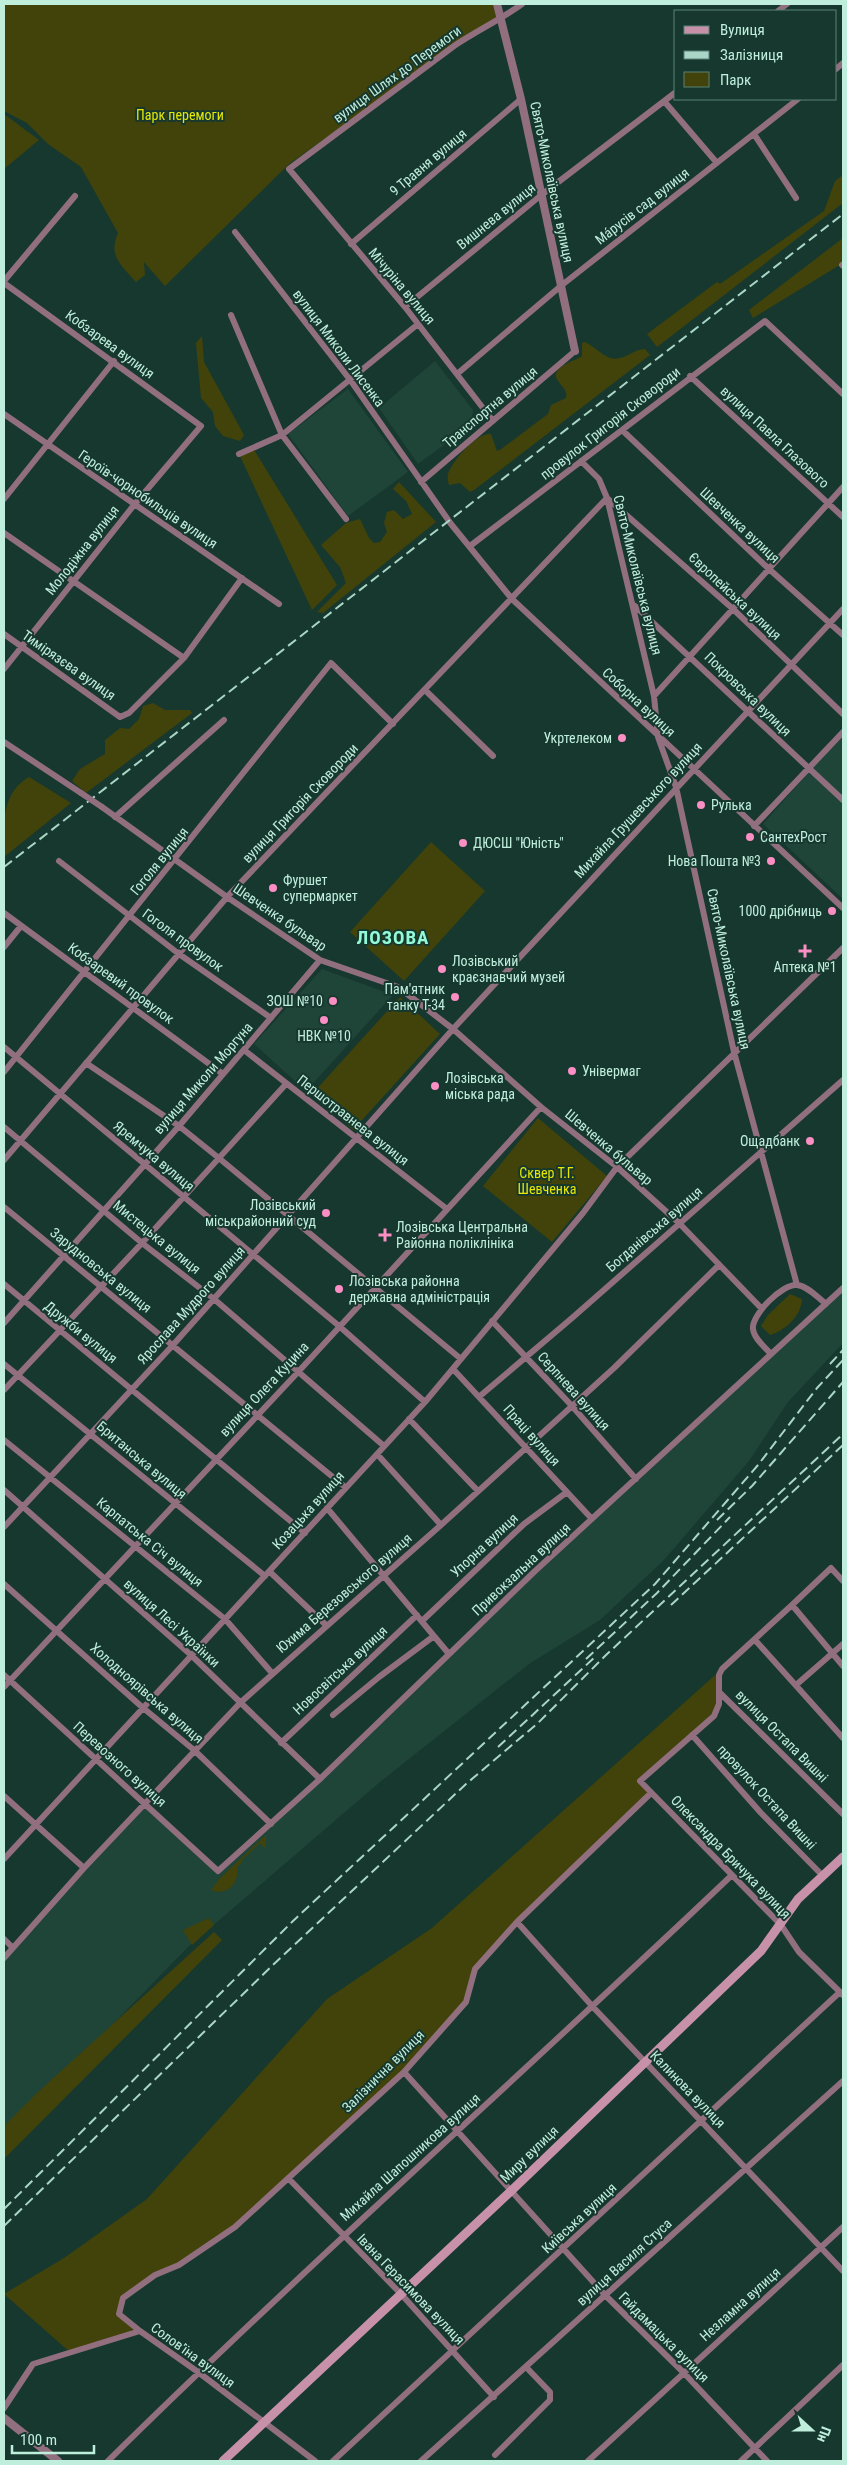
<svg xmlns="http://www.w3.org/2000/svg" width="847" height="2465" font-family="'Roboto Condensed',sans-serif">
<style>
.built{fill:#1f4438}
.green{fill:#42430a}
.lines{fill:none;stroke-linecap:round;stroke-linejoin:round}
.minor{stroke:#916f7e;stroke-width:6}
.tertiary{stroke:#916f7e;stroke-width:8}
.secondary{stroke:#c891aa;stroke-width:9}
.rail{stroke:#a9d6c6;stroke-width:2;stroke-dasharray:10 5;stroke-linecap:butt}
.minor-bridge{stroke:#916f7e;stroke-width:6}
.poi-dot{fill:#fb8fc4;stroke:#17382e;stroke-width:2}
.labels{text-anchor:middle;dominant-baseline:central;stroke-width:4;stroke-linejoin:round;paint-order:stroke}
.street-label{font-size:14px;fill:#bfeedd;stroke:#17382e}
.park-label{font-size:14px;fill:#e6e802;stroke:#17382e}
.poi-label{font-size:14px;fill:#bfeedd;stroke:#17382e;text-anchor:start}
.district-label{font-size:19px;font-weight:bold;letter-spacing:1px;fill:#93f9d7;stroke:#17382e}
</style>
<rect width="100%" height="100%" fill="#17382e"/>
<path class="built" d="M435 361 473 410 471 425 418 464 379 408Z
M348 389 408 472 348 516 288 434Z
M843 734V899L763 824Z
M322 969 393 995 306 1091 254 1044Z
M843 1288V1343L788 1402 749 1461 664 1560 600 1620 529 1664 380 1782 188 1947 4 2136V1958L145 1803 218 1871Z"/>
<path class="green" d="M4 4H497L500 20 456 45 289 164 165 286 144 262 145 275 136 282C121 265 108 256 118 233L81 167 48 144 27 123 4 111Z
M4 114 39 140 4 169Z
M843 175V203L657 347 647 334 717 282 720 284 824 211 835 181Z
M843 238V263L753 318 749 310Z
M202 336 204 362 244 435 240 441 223 436 215 426 213 412 201 398 196 343Z
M585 342C594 346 600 354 610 358 623 362 633 349 645 349L650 355 474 490 470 492 460 483 449 485C448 481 447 477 448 474 452 461 477 432 491 434L497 451 500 450 548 414 551 405 566 398C569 388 554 382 556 374 559 364 575 361 582 356V343Z
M253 448 337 585 312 610 239 454Z
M399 482 436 522 323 613 317 612 346 583 340 567 321 545 346 523 360 519 369 538 374 543 380 542 387 532 384 523 387 512 394 510 403 519 412 514 406 501 393 489Z
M153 703 165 710H190L192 713 86 793 72 781 80 769 105 754V740L120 728 129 729 139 719 143 706Z
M29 777 71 803 4 857C4 825 0 794 29 777Z
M431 842 485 891 404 981 350 932Z
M400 997 440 1034 353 1130 313 1093Z
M538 1118 607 1176 552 1242 483 1186Z
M790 1294 802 1299C801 1316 786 1330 770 1335L761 1326 768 1315Z
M722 1669 717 1709 641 1781 651 1793 475 1968 466 2002 404 2072 235 2227 179 2265 155 2275 123 2298 119 2314 140 2331 71 2353 4 2294 64 2258 147 2199 327 1999 432 1928Z
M266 1835V1849L260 1843 241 1861 242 1863 237 1867C240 1883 227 1897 211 1890L219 1879Z
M209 1918 214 1925 192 1945 183 1930Z
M214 1932 222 1940 4 2159V2126L38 2092Z"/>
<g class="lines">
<path class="minor" d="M778 11 787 4
M836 69 843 63
M664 101 717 163
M754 134 796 198
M235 232 351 381 451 524 512 599 843 908
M351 244 521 99
M842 265 843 266
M4 281 75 196
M4 283 201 426 134 505 4 669
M405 307 540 196 676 92
M231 315 282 435 346 519
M457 374 562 285 798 99
M690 376 843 517
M4 414 279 604
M493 421 405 307 289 169C344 128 399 87 454 46 476 31 500 20 522 4
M622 430 769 569 843 635
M239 454 282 435 418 324
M581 461 599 479 607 498 654 696 658 737 676 787 734 1052 797 1285
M421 482 575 351
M4 499 114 361
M4 533 184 658
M470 546 765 321 843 394
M635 606 843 800
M4 634 120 717 129 713 184 658 242 578
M425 690 493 756
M654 696 843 487
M4 742 81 793
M102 807 227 897 320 960 398 987 453 1029 541 1107 617 1167 679 1223 762 1309
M115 817 224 720
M754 826 843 732
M59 861 179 954 271 1018
M4 913 223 1074
M4 947 21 926
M4 1047 339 1326 425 1402
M244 1050 447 1209
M86 1063 179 1126 220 1159 461 1359
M4 1072 331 663 393 724
M4 1127 142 1243 214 1299 384 1446
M4 1160 227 897 607 498 733 609 843 714
M4 1207 345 1487
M4 1284 305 1533
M492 1321 572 1406 636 1479
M4 1323 179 1126 320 960
M771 1354C765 1347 754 1339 753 1329 751 1315 783 1283 797 1285 808 1286 818 1298 826 1304
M4 1364 265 1576
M453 1369 592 1519
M4 1390 142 1243 286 1084
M480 1396 572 1318 843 1080
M409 1419 478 1491
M4 1440 225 1619 272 1673
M377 1454 441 1525
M4 1490 191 1655 320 1779
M327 1508 449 1654
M4 1527 173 1345 453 1029 843 609
M270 1572 327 1626
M843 1581 831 1568 792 1605 843 1666
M4 1584 142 1707 194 1750 271 1824
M792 1605 722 1669 719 1675V1692L843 1814
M422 1621 524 1524 567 1492
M755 1640 843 1738
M4 1675 218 1871 320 1779 534 1572 843 1288
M796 1685 843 1644
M4 1687 299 1371 541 1107
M719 1692V1704L714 1716 640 1781 781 1925 799 1952 843 1995
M333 1715 379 1677 434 1636
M692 1735 761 1813 823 1876
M281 1743 417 1615
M4 1796 84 1868
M4 1859 425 1402 583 1213 617 1167 843 948
M517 1922 593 2007 843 2271
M4 1939 12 1947
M4 1958 84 1868 240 1703 441 1525 614 1368 719 1265
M404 2072 605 2295 683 2372 767 2461
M289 2179 401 2294 494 2397
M140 2331 119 2314 123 2298 155 2275 179 2265 235 2227 404 2072 466 2002 475 1969 517 1922 651 1793
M4 2408 33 2364 140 2331 198 2372 315 2461
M495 2455 550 2400V2392L526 2367
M108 2461C311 2261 525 2072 732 1875
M333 2461 840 1992
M421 2461 843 2081
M588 2461 843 2227
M741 2461 843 2365"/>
<path class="tertiary" d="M497 4 521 99 575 351
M4 2418 58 2461"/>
<path class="secondary" d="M223 2461 511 2191 761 1951 798 1899 843 1857"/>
<path class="rail" d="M4 867 843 214
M830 1364 843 1350
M717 1520 752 1486 843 1382
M671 1605 843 1445
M586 1659 657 1593 730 1517
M498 1747 595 1657
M4 2209 293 1921 655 1584 758 1465 817 1388 843 1360
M4 2226 275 1963 466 1784 538 1723 605 1656 843 1434"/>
<path class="minor-bridge" d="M81 793 102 807"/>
</g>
<g class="poi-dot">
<circle cx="622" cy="738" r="5"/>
<circle cx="701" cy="805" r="5"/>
<circle cx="750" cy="837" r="5"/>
<circle cx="463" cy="843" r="5"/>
<circle cx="771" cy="861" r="5"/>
<circle cx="273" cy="888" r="5"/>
<circle cx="832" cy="911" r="5"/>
<path d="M802.5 943.5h5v5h5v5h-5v5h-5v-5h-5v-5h5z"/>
<circle cx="442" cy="969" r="5"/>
<circle cx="455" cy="997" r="5"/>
<circle cx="333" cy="1001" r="5"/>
<circle cx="324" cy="1020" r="5"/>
<circle cx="572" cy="1071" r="5"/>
<circle cx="435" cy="1086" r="5"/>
<circle cx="810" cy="1141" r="5"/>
<circle cx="326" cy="1213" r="5"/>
<path d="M382.5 1227.5h5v5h5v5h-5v5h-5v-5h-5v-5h5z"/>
<circle cx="339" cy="1289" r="5"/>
</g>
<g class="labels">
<g class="street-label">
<text transform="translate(397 74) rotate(-36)">вулиця Шлях до Перемоги</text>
<text transform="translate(428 162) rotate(-40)">9 Травня вулиця</text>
<text transform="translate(552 182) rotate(78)">Свято-Миколаївська вулиця</text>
<text transform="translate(642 206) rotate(-38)">Мáрусів сад вулиця</text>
<text transform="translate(496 216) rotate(-39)">Вишнева вулиця</text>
<text transform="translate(402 286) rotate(50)">Мічуріна вулиця</text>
<text transform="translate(110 344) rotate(36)">Кобзарева вулиця</text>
<text transform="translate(339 348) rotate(53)">вулиця Миколи Лисенка</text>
<text transform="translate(490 407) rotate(-40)">Транспортна вулиця</text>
<text transform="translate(610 423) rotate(-38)">провулок Григорія Сковороди</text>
<text transform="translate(775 437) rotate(43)">вулиця Павла Глазового</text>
<text transform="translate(148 499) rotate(34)">Героїв-чорнобильців вулиця</text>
<text transform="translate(740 525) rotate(43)">Шевченка вулиця</text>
<text transform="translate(82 550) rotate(-52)">Молодіжна вулиця</text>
<text transform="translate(638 575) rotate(76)">Свято-Миколаївська вулиця</text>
<text transform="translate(735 596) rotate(43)">Європейська вулиця</text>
<text transform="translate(69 665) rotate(35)">Тимірязєва вулиця</text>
<text transform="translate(748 694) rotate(44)">Покровська вулиця</text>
<text transform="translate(639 702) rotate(43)">Соборна вулиця</text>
<text transform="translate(300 803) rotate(-46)">вулиця Григорія Сковороди</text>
<text transform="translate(638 810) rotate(-47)">Михайла Грушевського вулиця</text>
<text transform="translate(159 861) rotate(-51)">Гоголя вулиця</text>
<text transform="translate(280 917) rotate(34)">Шевченка бульвар</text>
<text transform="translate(183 940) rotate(36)">Гоголя провулок</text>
<text transform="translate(729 969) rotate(78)">Свято-Миколаївська вулиця</text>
<text transform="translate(121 983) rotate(36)">Кобзаревий провулок</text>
<text transform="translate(203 1078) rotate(-49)">вулиця Миколи Моргуна</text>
<text transform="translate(353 1120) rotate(38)">Першотравнева вулиця</text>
<text transform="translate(609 1147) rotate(40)">Шевченка бульвар</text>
<text transform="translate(154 1156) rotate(40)">Яремчука вулиця</text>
<text transform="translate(654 1229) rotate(-41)">Богданівська вулиця</text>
<text transform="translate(157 1237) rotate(39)">Мистецька вулиця</text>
<text transform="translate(101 1270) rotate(39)">Зарудновська вулиця</text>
<text transform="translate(191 1305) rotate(-48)">Ярослава Мудрого вулиця</text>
<text transform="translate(81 1332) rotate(39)">Дружби вулиця</text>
<text transform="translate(264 1389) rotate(-47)">вулиця Олега Куцина</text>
<text transform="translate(574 1391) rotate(48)">Серпнева вулиця</text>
<text transform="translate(532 1435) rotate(48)">Праці вулиця</text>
<text transform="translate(142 1460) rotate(40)">Британська вулиця</text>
<text transform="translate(308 1510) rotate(-48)">Козацька вулиця</text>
<text transform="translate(150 1542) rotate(39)">Карпатська Січ вулиця</text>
<text transform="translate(484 1545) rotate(-43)">Упорна вулиця</text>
<text transform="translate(521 1569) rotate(-43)">Привокзальна вулиця</text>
<text transform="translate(344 1593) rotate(-41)">Юхима Березовського вулиця</text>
<text transform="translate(172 1623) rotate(42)">вулиця Лесі Українки</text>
<text transform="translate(340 1670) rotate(-43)">Новосвітська вулиця</text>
<text transform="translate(147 1693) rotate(41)">Холодноярівська вулиця</text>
<text transform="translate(782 1736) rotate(45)">вулиця Остапа Вишні</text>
<text transform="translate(120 1764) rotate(42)">Перевозного вулиця</text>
<text transform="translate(767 1797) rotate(47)">провулок Остапа Вишні</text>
<text transform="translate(731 1857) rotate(46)">Олександра Бричука вулиця</text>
<text transform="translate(383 2071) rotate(-45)">Залізнична вулиця</text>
<text transform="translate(688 2089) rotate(46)">Калинова вулиця</text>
<text transform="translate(529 2154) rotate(-44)">Миру вулиця</text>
<text transform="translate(410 2157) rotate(-42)">Михайла Шапошникова вулиця</text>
<text transform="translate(579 2218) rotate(-43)">Київська вулиця</text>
<text transform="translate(624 2262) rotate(-42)">вулиця Василя Стуса</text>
<text transform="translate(411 2289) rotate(46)">Івана Герасимова вулиця</text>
<text transform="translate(740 2304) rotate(-42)">Незламна вулиця</text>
<text transform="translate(664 2337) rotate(45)">Гайдамацька вулиця</text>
<text transform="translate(193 2355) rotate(36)">Солов'їна вулиця</text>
</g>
<g class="park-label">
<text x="180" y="115">Парк перемоги</text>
<text x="547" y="1173">Сквер Т.Г.<tspan x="547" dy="16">Шевченка</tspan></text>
</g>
<g class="poi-label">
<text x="612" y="738" text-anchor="end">Укртелеком</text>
<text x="711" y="805">Рулька</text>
<text x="760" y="837">СантехРост</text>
<text x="473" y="843">ДЮСШ "Юність"</text>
<text x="761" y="861" text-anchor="end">Нова Пошта №3</text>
<text x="283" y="880">Фуршет<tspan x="283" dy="16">супермаркет</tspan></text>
<text x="822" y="911" text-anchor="end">1000 дрібниць</text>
<text x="452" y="961">Лозівський<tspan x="452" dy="16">краєзнавчий музей</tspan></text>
<text x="805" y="967" text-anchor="middle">Аптека №1</text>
<text x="445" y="989" text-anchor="end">Пам'ятник<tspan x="445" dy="16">танку Т-34</tspan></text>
<text x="323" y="1001" text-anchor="end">ЗОШ №10</text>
<text x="324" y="1036" text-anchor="middle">НВК №10</text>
<text x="582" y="1071">Універмаг</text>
<text x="445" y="1078">Лозівська<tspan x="445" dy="16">міська рада</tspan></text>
<text x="800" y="1141" text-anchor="end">Ощадбанк</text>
<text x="316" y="1205" text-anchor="end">Лозівський<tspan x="316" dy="16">міськрайонний суд</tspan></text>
<text x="396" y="1227">Лозівська Центральна<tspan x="396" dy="16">Районна поліклініка</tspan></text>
<text x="349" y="1281">Лозівська районна<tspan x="349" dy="16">державна адміністрація</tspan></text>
</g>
<g class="district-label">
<text x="393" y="937">ЛОЗОВА</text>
</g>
</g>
<rect width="847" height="2465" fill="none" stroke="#bfeedd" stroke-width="10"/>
<rect x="674" y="10" width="162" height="90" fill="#17382e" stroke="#5a8174"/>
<rect x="684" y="26" width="25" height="8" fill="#c891aa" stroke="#5a8174"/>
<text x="720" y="35" font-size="15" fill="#bfeedd">Вулиця</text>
<rect x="684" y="51" width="25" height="8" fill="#a9d6c6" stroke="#5a8174"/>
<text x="720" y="60" font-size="15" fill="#bfeedd">Залізниця</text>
<rect x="684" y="72" width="25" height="15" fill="#42430a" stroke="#5a8174"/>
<text x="720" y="85" font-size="15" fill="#bfeedd">Парк</text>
<g transform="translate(812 2430) rotate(111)" stroke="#17382e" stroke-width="4" paint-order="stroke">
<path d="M0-4L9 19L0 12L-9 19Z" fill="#bfeedd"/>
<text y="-8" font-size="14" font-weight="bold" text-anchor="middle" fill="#bfeedd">Пн</text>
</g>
<path d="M12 2445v8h82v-8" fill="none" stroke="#bfeedd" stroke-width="2.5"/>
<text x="20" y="2445" font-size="15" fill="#bfeedd" stroke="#17382e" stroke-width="4" paint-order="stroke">100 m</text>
</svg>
